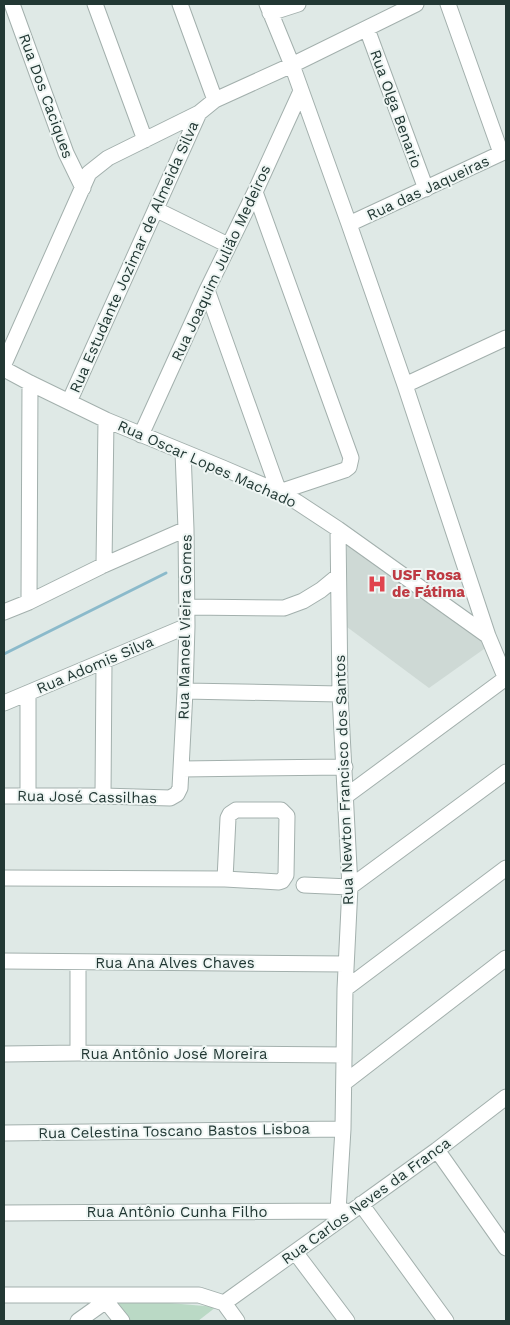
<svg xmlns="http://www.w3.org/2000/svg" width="510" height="1325" font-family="'Work Sans',sans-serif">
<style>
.built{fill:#ced9d5}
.green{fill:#bad9c5}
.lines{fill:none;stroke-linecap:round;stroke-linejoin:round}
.stream{stroke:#8bbacb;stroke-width:3}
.minor-casing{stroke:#a3b0ad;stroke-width:17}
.minor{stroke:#fff;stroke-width:15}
.labels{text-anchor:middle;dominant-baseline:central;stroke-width:4;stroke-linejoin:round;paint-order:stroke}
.street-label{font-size:15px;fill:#223834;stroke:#eff6f4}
.health-label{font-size:15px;font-weight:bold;fill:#be3a42;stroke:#eff6f4;text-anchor:start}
</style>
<rect width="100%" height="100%" fill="#dfe9e6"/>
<path class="built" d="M347 542 491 644 429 688 347 627Z"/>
<path class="green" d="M111 1298 216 1307 198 1321H128Z"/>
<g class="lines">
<path class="stream" d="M4 654 166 573"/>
<g class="minor-casing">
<path id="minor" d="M12 4 66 153 83 188
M95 4 145 140
M180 4 215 100
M267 4 292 65 349 224 405 385 488 636
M448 4 501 153
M270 13 298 4
M367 29 426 189
M157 210 228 245
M349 224 506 151
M207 290 279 492 345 470 349 467 351 458 255 192
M4 364 89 173 108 158 199 113 215 100 292 65 416 4
M4 369 30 383 106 420 223 468 279 492 297 502 338 529 488 636 506 679
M405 385 506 338
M69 402 199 113
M141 435 207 290 255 192 301 91
M104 565 106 420
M29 602 30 383
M187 607 284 608 303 601 321 590 338 576
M4 612 29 602 104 565 186 529
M185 691 340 694
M4 703 187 626
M182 769 345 767
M4 796H103L170 798 177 794 180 788 185 691 187 626 186 529 183 452
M28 796V693
M103 796 104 662
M346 796 506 678
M236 810H281L287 816 286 875 282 881 279 882 225 879 228 818 230 814Z
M4 878 225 879
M304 885 350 887 506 772
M4 961 346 964
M78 962V1053
M345 989 506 868
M4 1054 78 1053 344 1055
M344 1083 506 958
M4 1133 343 1129
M437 1150 506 1248
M361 1204 446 1321
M338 1211 343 1129 345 989 350 887 340 694 338 529
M4 1213 346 1211
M295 1252 347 1321
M4 1295H199L224 1303
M101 1295 122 1321
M224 1303 437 1150 506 1097
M224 1303 237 1321
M78 1321 106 1301"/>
</g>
<use href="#minor" class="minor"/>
</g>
<defs>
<g id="hospital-bare" transform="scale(1.5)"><path d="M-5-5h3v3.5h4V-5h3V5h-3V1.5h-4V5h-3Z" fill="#e0444e" stroke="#eff6f4" stroke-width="2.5" paint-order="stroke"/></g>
</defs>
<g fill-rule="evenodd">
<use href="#hospital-bare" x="377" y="584"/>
</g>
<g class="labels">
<g class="street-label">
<text transform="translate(46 96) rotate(70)">Rua Dos Caciques</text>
<text transform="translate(396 109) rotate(70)">Rua Olga Benario</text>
<text transform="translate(428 188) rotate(-25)">Rua das Jaqueiras</text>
<text transform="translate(134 257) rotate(-66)">Rua Estudante Jozimar de Almeida Silva</text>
<text transform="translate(221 263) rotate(-65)">Rua Joaquim Julião Medeiros</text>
<text transform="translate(207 464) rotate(24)">Rua Oscar Lopes Machado</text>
<text transform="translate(185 627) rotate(-89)">Rua Manoel Vieira Gomes</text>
<text transform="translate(95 665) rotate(-23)">Rua Adomis Silva</text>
<text transform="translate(344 780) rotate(-92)">Rua Newton Francisco dos Santos</text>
<text transform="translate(87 797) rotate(1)">Rua José Cassilhas</text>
<text x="175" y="963">Rua Ana Alves Chaves</text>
<text x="174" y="1054">Rua Antônio José Moreira</text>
<text transform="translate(174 1131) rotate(-1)">Rua Celestina Toscano Bastos Lisboa</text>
<text transform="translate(366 1201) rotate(-36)">Rua Carlos Neves da Franca</text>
<text x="177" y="1212">Rua Antônio Cunha Filho</text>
</g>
<g class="health-label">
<text x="392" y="575">USF Rosa<tspan x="392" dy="17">de Fátima</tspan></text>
</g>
</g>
<rect width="510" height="1325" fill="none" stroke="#223834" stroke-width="10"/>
</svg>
